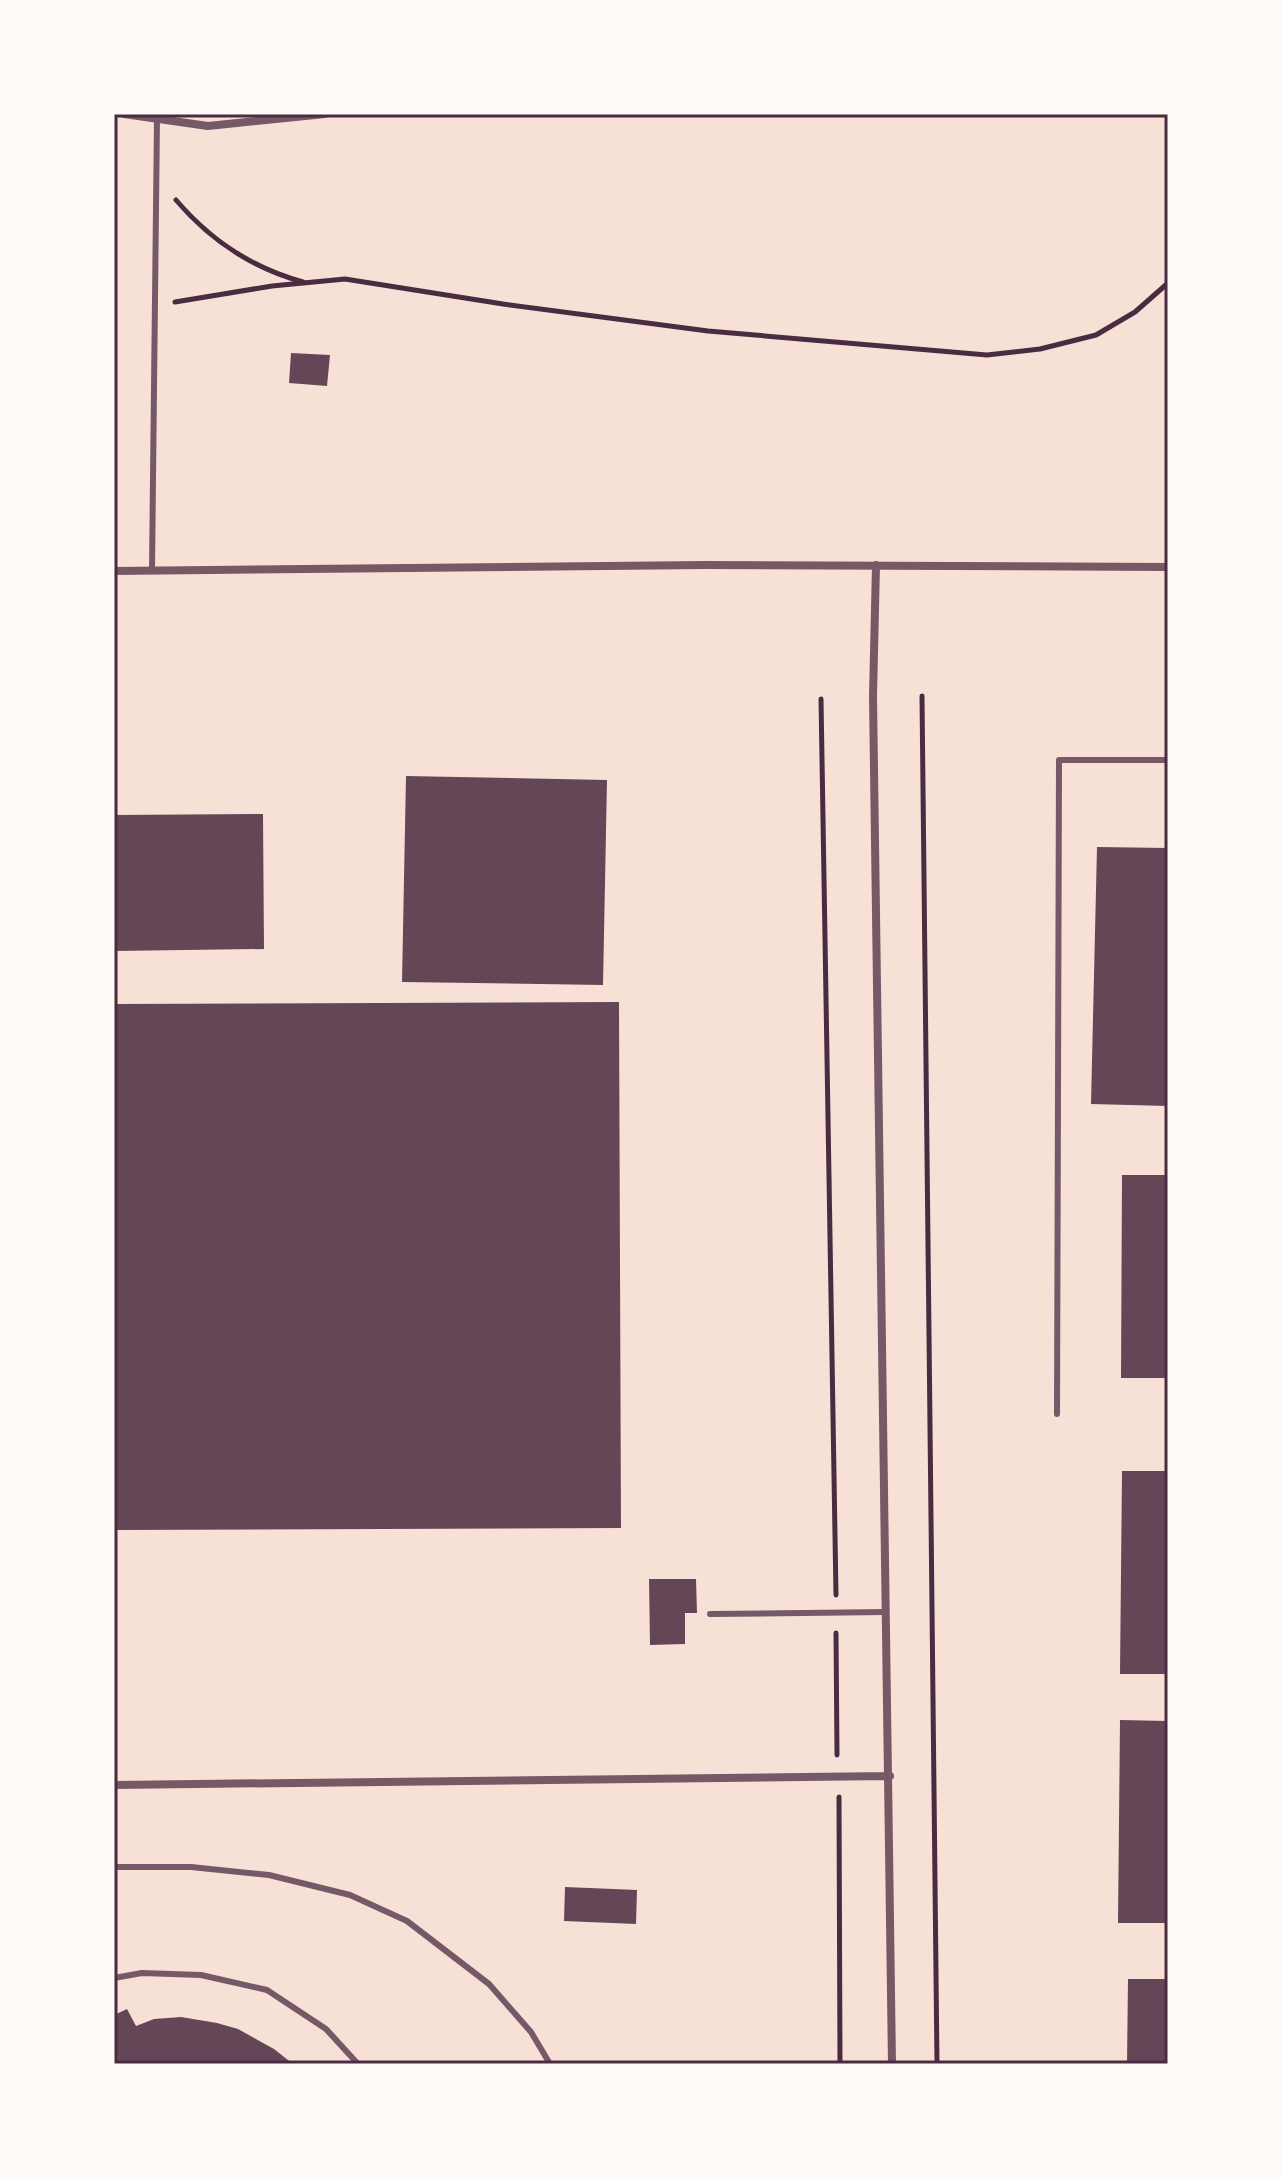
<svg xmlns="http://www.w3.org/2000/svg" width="1282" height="2178" font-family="'Work Sans',sans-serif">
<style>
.building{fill:#644757}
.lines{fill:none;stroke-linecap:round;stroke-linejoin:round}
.path{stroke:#4a2c40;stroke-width:5}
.service{stroke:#755966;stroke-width:6}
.minor{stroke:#755966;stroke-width:8}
.neatline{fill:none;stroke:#4a2c40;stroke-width:3}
</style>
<rect width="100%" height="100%" fill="#f7e1d7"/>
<path class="building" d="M291 353 330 355 327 386 289 383Z
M406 776 607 780 603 985 402 982Z
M263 814 264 949 114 951V815Z
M1097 847 1168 848V1106L1091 1104Z
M619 1002 621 1528 114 1530V1004Z
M1122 1175H1168V1378H1121Z
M1122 1471H1168V1674H1120Z
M649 1579H696L697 1613H685V1644L650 1645Z
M1120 1720 1168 1721V1923H1118Z
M565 1887 637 1890 636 1924 564 1921Z
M1128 1979H1168V2064H1127Z
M127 2009 136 2026 154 2019 181 2017 217 2023 238 2029 274 2049 293 2064H114V2015Z"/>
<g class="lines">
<path class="path" d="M176 200C210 240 252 268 303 282
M175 302 272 286 345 279 503 304 708 331 987 355 1040 349 1096 335 1135 312 1168 283
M922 696 937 2064
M821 699 836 1595
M836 1633 837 1755
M839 1797 840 2064"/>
<path class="service" d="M152 570 157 118
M1057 1414 1059 760H1168
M710 1614 886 1612
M114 1867H191L269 1875 350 1895 407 1921 489 1984 531 2032 550 2064
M114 1978 142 1973 201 1975 267 1990 326 2029 358 2064"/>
<path class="minor" d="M124 114 208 126 325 114
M876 565 873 697 892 2064
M114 571 704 565 1168 567
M114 1785 890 1776"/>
</g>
<rect width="1282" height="2178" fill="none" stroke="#fffaf5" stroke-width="232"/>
<rect x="116" y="116" width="1050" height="1946" class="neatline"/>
</svg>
